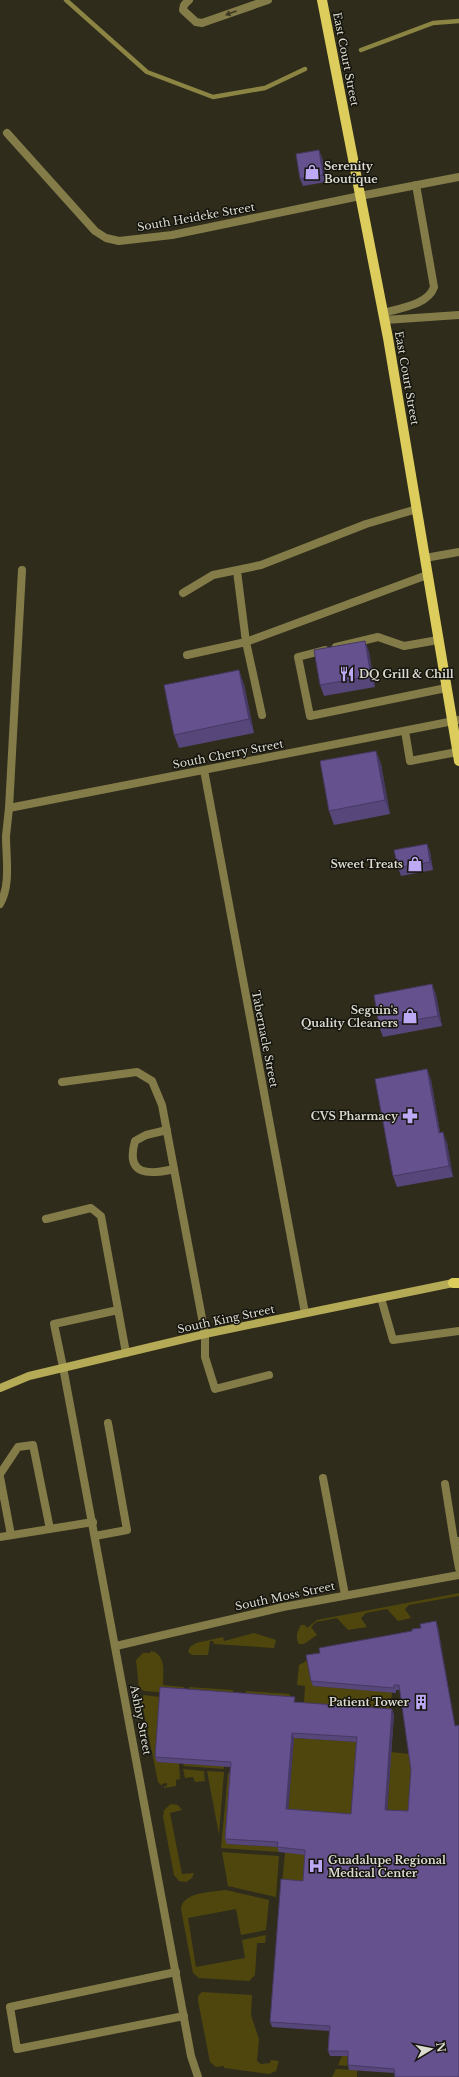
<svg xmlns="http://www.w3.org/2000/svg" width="459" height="2077" font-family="'Libre Baskerville',serif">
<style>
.green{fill:#4e460d}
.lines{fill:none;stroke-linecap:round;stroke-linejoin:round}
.stream{stroke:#8c8442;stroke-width:4.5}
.service{stroke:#837c49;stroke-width:8}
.minor{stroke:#837c49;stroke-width:8}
.tertiary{stroke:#837c49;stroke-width:8}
.secondary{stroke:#b5aa55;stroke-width:8}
.primary{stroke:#dccd5c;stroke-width:10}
.wall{fill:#56467a;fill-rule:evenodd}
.shaded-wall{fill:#463963}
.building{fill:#64518e;stroke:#463963;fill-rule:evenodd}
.oneway{fill:#3c3822}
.labels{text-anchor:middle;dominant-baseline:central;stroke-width:3;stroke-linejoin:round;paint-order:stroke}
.street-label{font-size:11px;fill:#dcdbd1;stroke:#15140d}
.poi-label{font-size:11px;font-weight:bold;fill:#dcdbd1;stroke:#15140d;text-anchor:end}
</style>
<rect width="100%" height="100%" fill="#2f2c1c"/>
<path class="green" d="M459 1593V1596L409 1605 405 1609 411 1618 398 1621 387 1609 366 1613 361 1618 367 1627 348 1630 337 1618 316 1622 311 1627 317 1635 304 1644H299C295 1638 297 1631 301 1625H305L307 1628 317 1620Z
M254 1633 276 1640 274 1648 214 1644 213 1641H210L208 1655H192L188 1652 190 1647 196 1643 223 1637 224 1641Z
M151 1651 155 1652C166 1659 163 1673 163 1685L184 1687V1694L144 1691 139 1688 136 1660 143 1653H150Z
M308 1660 313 1686 392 1692 390 1713 304 1703 305 1686 297 1685 299 1665Z
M189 1687 233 1690V1697L189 1694Z
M246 1691 290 1694 289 1702 245 1698Z
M144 1695 161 1697 157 1762 179 1763 180 1779 176 1780V1786L165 1788 163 1787 167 1786V1783L162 1784V1786L158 1782 141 1698Z
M294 1738 358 1742 353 1818 288 1813Z
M391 1752 410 1754 413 1775 410 1816 387 1815Z
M184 1764 224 1766V1769L183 1766Z
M183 1769 204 1771 205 1781 195 1782 193 1777 185 1778Z
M207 1771 224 1772 219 1835Z
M228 1773 245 1778 227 1844 280 1847 279 1852 221 1848Z
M171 1804 178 1805 182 1810 170 1813 182 1874 194 1873 192 1878 186 1882 179 1881 174 1875 163 1817 164 1810Z
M307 1850 305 1885 282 1884 285 1853Z
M222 1852 279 1856 276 1897 228 1886Z
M226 1890 269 1900 266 1930 241 1935 236 1909 188 1918 196 1967 245 1958 242 1940 266 1935 265 1943H257L255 1975 249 1981 199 1978 193 1973 181 1909C182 1892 212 1892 226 1890Z
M202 1992 252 1995 251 2015 259 2039 257 2061 261 2064 270 2063 271 2060 279 2061 276 2071 269 2074 224 2068V2066L216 2067 210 2062 198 2001V1996Z
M349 2040 347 2066 338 2065Z
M336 2069 357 2070V2077H332Z"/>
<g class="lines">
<path class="stream" d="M66 0 147 72 213 97 265 88 305 69
M361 50 433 23 459 21"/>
<path class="service" d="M189 0 184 5 183 10 196 22 202 23 268 0
M383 313C400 308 428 305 434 287L416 185
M385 320 459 315
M425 558 459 552
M237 571 246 642 262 715
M183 593 213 575 261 565 366 524 417 509
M336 647 378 637 404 646 438 640
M325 650 298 657 310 716 446 688
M187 655 246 642 427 575
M405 731 410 761 457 752
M46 1219 91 1208 101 1216 126 1353
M381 1298 393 1340 459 1331
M205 1334V1357L215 1389 269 1375
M63 1367 54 1324 118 1310
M0 1474 18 1447 33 1445 50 1529
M0 1477 11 1535
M323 1478 345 1595
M445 1484 454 1541
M95 1536 127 1530 108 1423
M0 1537 93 1522
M458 1541H454L459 1568
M176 1972 10 2007 17 2049 184 2016"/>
<path class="minor" d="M7 133 95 231 106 238 119 241 172 235 360 196
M204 770 305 1313
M9 808 459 720
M0 904C11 885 6 857 6 836 7 827 8 817 9 808L22 570
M62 1082 137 1072 152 1081 162 1105 205 1334
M167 1130 146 1135 135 1141C125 1176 149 1175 174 1169
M63 1367 191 2056 198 2077
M116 1646 283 1607 459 1575"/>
<path class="tertiary" d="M360 196 459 177"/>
<path class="secondary" d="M0 1388 29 1376 205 1334 458 1282"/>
<path class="primary" d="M322 0 388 338 459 761
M453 1283H459"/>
</g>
<path class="wall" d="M322 157 326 182 303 186 300 179Z
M365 641 369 652 375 687 324 696 320 685Z
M244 684 254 733 179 748 174 735Z
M376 751 381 764 390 814 334 825 329 811Z
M427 844 430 852 433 870 401 876 398 868Z
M432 984 436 995 442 1026 383 1037 379 1026Z
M427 1069 431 1080 440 1132 447 1143 453 1177 397 1187 393 1176Z
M438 1626 459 2077H395L394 2073 349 2070 348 2065V2056H330L328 2051 329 2031 272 2027 270 2022 303 1881 305 1855 279 1852 277 1847 227 1844 225 1839 230 1767 157 1762 155 1757 297 1702 394 1714 387 1810 408 1811 411 1770 400 1690H396V1693L313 1686 311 1681 320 1653ZM294 1738 356 1742 351 1814 288 1809Z"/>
<path class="shaded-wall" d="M319 150 322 157 326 182 323 175Z
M365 641 369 652 375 687 371 676Z
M239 670 244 684 254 733 249 719Z
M376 751 381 764 390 814 385 800Z
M427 844 430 852 433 870 430 862Z
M432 984 436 995 442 1026 438 1016Z
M427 1069 431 1080 442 1144 439 1133Z
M443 1132 447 1143 453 1177 449 1166Z
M436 1621 438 1626 456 1731 455 1726Z
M392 1709 394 1714 387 1815 385 1810Z
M292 1733 294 1738 288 1813 286 1809Z"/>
<path class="building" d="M319 150 323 175 300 179 296 154Z
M365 641 371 676 320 685 314 650Z
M239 670 249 719 174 735 164 685Z
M376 751 385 800 329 811 320 761Z
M427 844 430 862 398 868 394 850Z
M432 984 438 1016 379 1026 374 995Z
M427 1069 439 1133 443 1132 449 1166 393 1176 375 1079Z
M436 1621 455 1726 459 1725V2077H395L394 2069 348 2065V2051H328L330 2026 270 2022 281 1879 303 1881 305 1850 277 1847 278 1842 225 1839 231 1762 155 1757 160 1687 295 1697 294 1702 392 1709 385 1810 408 1811 411 1770 399 1685H394V1688L311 1681 306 1655 320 1653 319 1648 412 1631V1629L421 1628 420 1624ZM292 1733 357 1737 351 1814 286 1809Z"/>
<defs><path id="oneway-solid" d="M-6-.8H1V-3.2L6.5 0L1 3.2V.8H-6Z"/></defs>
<use class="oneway" href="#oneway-solid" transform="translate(231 13) rotate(160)"/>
<defs>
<g id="shop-bare" transform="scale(1.2)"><path d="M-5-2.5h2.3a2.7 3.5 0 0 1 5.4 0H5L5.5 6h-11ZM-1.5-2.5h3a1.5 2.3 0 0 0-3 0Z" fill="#bea9f4" stroke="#15140d" stroke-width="2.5" paint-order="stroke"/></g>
<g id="restaurant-bare" transform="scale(1.2)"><path d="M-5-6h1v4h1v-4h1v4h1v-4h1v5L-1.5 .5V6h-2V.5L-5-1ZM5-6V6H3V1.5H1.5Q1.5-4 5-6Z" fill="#bea9f4" stroke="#15140d" stroke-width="2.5" paint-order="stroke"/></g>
<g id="pharmacy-bare" transform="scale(1.2)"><path d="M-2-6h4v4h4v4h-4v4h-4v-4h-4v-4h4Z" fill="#bea9f4" stroke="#15140d" stroke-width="2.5" paint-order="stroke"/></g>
<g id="building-bare" transform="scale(1.2)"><path d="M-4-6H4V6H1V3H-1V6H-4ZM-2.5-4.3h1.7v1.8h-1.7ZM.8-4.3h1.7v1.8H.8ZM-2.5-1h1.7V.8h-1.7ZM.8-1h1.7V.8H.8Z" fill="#bea9f4" stroke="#15140d" stroke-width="2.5" paint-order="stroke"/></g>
<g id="hospital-bare" transform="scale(1.2)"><path d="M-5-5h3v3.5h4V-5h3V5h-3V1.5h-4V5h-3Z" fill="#bea9f4" stroke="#15140d" stroke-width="2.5" paint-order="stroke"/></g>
</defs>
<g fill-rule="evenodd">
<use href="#shop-bare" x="312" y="172"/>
<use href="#restaurant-bare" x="347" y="674"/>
<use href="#shop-bare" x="415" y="864"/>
<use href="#shop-bare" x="410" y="1016"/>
<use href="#pharmacy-bare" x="410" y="1116"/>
<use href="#building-bare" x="421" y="1702"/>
<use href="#hospital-bare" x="316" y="1866"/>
</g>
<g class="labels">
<g class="street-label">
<text transform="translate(346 59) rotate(79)">East Court Street</text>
<text transform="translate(196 217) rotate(-10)">South Heideke Street</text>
<text transform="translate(407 378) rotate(80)">East Court Street</text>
<text transform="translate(228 754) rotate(-11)">South Cherry Street</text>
<text transform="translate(265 1039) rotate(79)">Tabernacle Street</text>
<text transform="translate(226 1319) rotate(-12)">South King Street</text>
<text transform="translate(285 1596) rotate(-12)">South Moss Street</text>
<text transform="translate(141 1720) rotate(79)">Ashby Street</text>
</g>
<g class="poi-label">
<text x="324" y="166" text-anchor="start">Serenity<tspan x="324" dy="13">Boutique</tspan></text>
<text x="359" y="674" text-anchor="start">DQ Grill &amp; Chill</text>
<text x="403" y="864">Sweet Treats</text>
<text x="398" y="1010">Seguin's<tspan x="398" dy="13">Quality Cleaners</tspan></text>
<text x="398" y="1116">CVS Pharmacy</text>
<text x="409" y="1702">Patient Tower</text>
<text x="328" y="1860" text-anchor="start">Guadalupe Regional<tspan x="328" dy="13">Medical Center</tspan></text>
</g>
</g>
<g transform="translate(431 2049) rotate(80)" stroke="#15140d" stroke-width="3" paint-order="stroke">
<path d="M0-3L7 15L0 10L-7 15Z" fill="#dcdbd1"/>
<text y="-6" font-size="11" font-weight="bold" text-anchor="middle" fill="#dcdbd1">N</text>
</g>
</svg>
